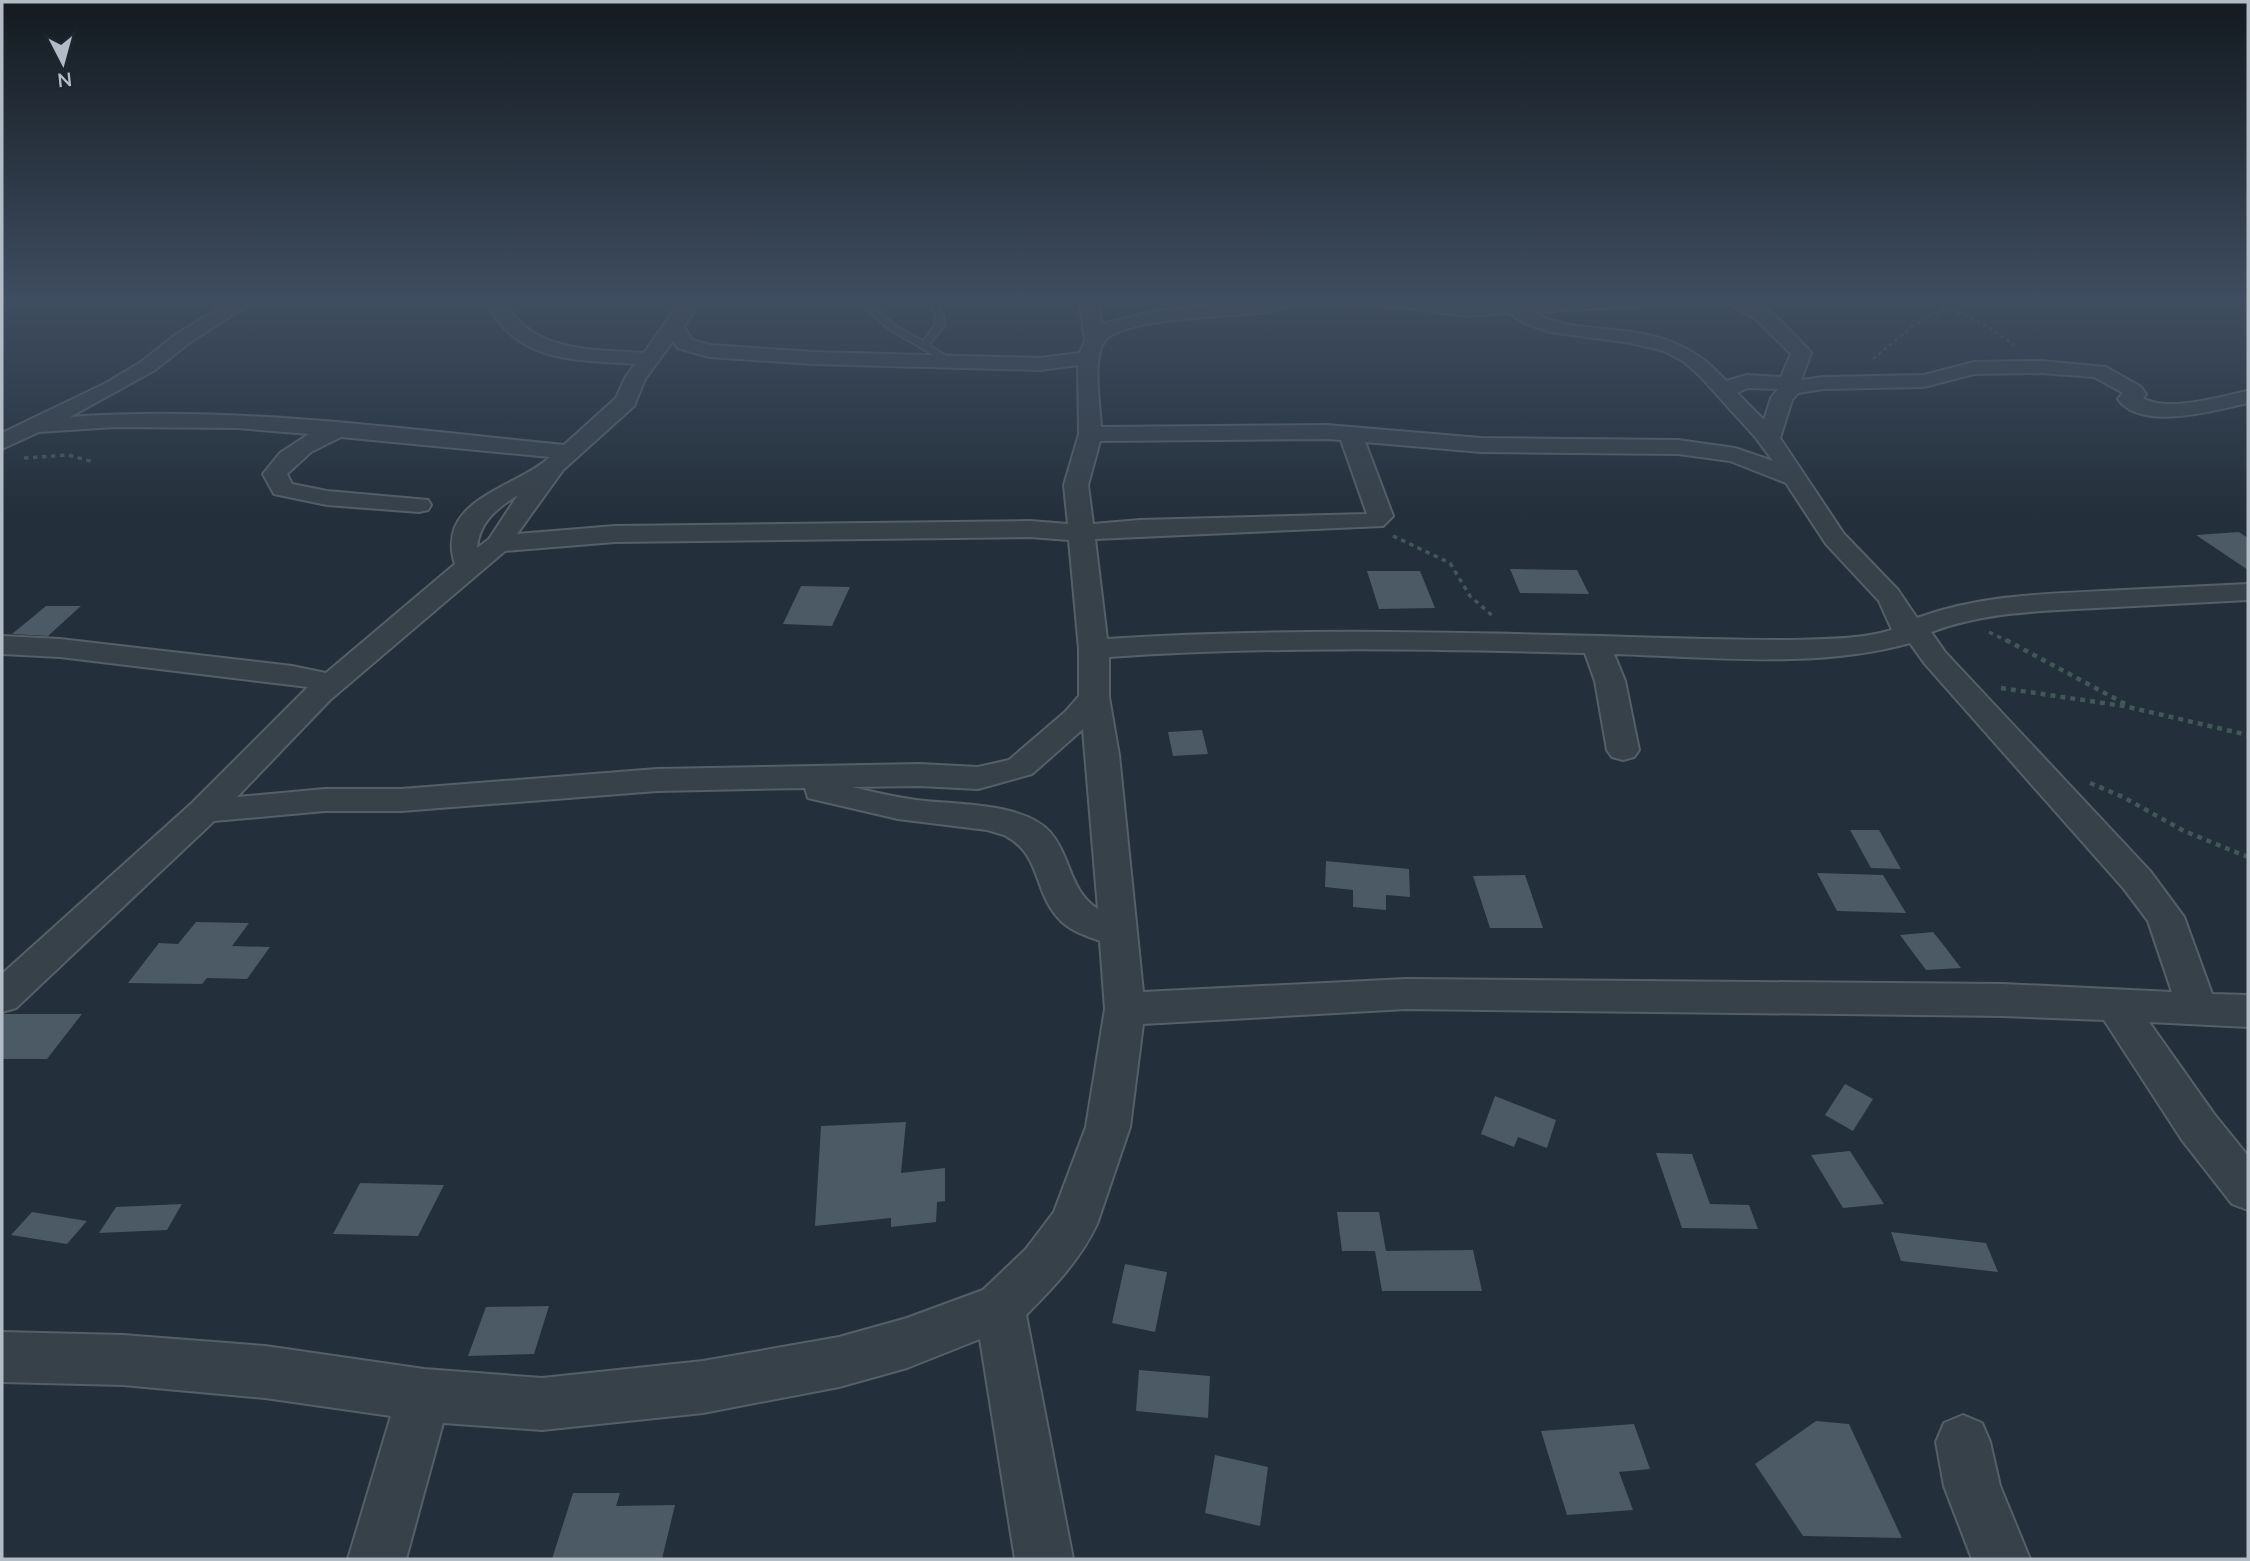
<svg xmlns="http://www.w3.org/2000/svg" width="2250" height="1561" font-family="Lato,sans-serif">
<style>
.building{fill:#4b5a65}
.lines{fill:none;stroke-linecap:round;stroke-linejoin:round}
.service-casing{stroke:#545f68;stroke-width:3}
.minor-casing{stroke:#545f68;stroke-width:4}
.path-far2{stroke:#425758;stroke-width:2.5;stroke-dasharray:3.5 3.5;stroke-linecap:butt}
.path-far1{stroke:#425758;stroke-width:3.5;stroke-dasharray:4.5 4.5;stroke-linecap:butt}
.path{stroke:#425758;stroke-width:4.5;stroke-dasharray:5 5;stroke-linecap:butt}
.service{fill:#36414a;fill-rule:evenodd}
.minor{fill:#36414a;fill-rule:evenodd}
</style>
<rect width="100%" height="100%" fill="#232f3a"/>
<path class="building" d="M2239 532 2248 538V570L2196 535Z
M1510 569 1577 570 1589 594 1520 593Z
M1367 571H1420L1435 608 1379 609Z
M801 586 850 587 832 626 783 624Z
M46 606H81L48 636 12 634Z
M1202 730 1208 754 1173 756 1168 732Z
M1850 830H1879L1901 869 1871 868Z
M1326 861 1409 869 1410 897 1386 895V910L1353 907V890L1325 887Z
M1817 873 1883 875 1906 913 1837 911Z
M1525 875 1543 928H1490L1473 876Z
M196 922 249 923 232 946 270 947 247 979 207 978 202 984 128 983 159 943 178 944Z
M1933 932 1942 943 1961 968 1926 970 1900 935Z
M2 1014H82L47 1059H2Z
M1845 1084 1873 1099 1853 1131 1825 1115Z
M1495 1096 1556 1120 1547 1148 1518 1137 1514 1147 1481 1134Z
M906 1122 901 1173 945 1168V1201L937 1202 936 1222 891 1227V1218L815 1226 821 1126Z
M1850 1151 1884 1204 1843 1208 1811 1155Z
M1656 1153 1692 1154 1710 1204 1749 1205 1758 1229 1682 1228Z
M360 1183 444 1185 418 1236 333 1234Z
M182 1204 167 1230 99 1233 116 1207Z
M32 1212 87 1221 67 1244 11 1235Z
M1337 1212H1379L1386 1251H1342Z
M1891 1232 1986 1243 1998 1272 1901 1261Z
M1473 1250 1482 1291H1382L1375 1251Z
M1125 1264 1167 1272 1155 1332 1112 1323Z
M549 1306 534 1354 468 1356 486 1307Z
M1139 1370 1210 1376 1208 1418 1136 1411Z
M1816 1421 1849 1424 1902 1538 1803 1536 1755 1464Z
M1634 1424 1650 1469 1619 1472 1633 1510 1567 1515 1541 1431Z
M1215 1455 1268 1467 1260 1526 1205 1513Z
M573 1493H620L616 1506 675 1505 662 1559H552Z"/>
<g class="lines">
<g class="service-casing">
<path id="service" d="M858 298H864L896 326 923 341 935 325V314L927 298H935L943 314 945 325 929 345 955 361 947 363 890 330 858 302Z"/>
</g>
<g class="minor-casing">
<path id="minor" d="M236 298H258L189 343 155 370 70 417C235 405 400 429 564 445L616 398 625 378 635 364C573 359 515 364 484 298H502C531 354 591 349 644 353L683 298H701L684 327 692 340 710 345 813 352 1040 358 1080 353 1085 340 1079 298H1097L1102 324 1156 311 1274 298H1305L1302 302C1290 305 1278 309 1266 312 1234 317 1121 317 1104 342 1092 360 1100 405 1101 427L1327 425 1481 438 1678 440 1735 448 1773 461 1756 438 1699 375 1683 361 1664 351 1631 343 1550 332 1524 323 1509 313 1465 316 1408 308 1341 303 1332 298H1420L1465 304 1587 298H1706L1697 303 1533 312C1551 323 1574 326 1595 328 1650 333 1688 338 1726 381L1747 375 1781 377 1791 354 1756 319 1719 298C1766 298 1777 318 1808 349L1811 353 1801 380 1824 377 1924 375 1974 362 2041 361 2106 367 2141 387 2146 394 2143 398C2167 413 2221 396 2248 391V403C2216 410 2141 432 2118 399L2123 393 2094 377 2041 373 1974 374 1924 387 1824 389 1798 393 1792 400 1780 438 1844 534 1898 590 1917 618C1977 596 2039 594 2103 591 2151 589 2200 586 2248 584V600C2197 603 2147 605 2096 608 2040 611 1985 612 1931 632L1945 652 2150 871 2184 917 2212 994 2248 995V1027L2149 1022 2214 1114 2248 1156V1210L2232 1204 2182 1140 2104 1020 2003 1016 1406 1009 1143 1024 1130 1127 1097 1224C1080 1260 1054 1287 1026 1315L1073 1559H1015L980 1339 907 1368 839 1387 703 1413 542 1430 443 1423 406 1559H348L391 1416 265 1398 123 1385 2 1382V1332L123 1335 265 1346 424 1369 542 1378 703 1361 839 1337 907 1318 983 1290 1026 1249 1054 1212 1086 1127 1105 1009 1100 941C1087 936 1071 931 1061 921 1032 892 1043 855 1004 835L987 830 898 819 808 798 805 788 657 791 401 811H325L214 821 16 1008 2 1012V974L192 803 308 687 60 657 2 654V636L60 639 292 666 326 673 455 564C434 499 517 488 550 457L341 437 311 452 287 474 292 484 327 491 428 500 431 505 428 510 419 512 327 505 274 494 263 474 280 453 309 434 237 428 115 427 39 432 2 449V433L106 383 141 362 175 335ZM673 341 678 348 709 357 813 364 1040 370 1078 365 1079 434 1064 485 1068 524 1030 521 615 526 517 534 563 470 634 406 645 379ZM1747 388 1778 389 1771 398 1764 420 1737 393ZM1327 439 1341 440 1367 514 1140 520 1093 524 1088 485 1100 441ZM1365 442 1481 452 1678 454 1730 461 1786 483 1826 544 1879 601 1892 630C1858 640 1821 639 1786 640 1724 640 1662 638 1601 636 1436 632 1272 628 1107 639L1095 539 1383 526 1393 516ZM518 495 489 539 477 548C479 522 497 508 518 495ZM1030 537 1069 540 1079 649V696L1065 712 1009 760 978 767 919 764 657 769 401 789H325L237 797 330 700 505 551 615 542ZM1910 643 1925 664 2124 889 2148 921 2172 992 2003 984 1406 979 1143 992 1119 755 1109 697V657C1267 646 1426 649 1585 653L1595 681 1607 750 1612 757 1623 760 1634 757 1639 750 1625 681 1614 654C1709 657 1818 669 1910 643ZM1083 729 1098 909C1069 891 1071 856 1050 832 1023 802 954 805 916 800 894 797 873 792 852 787L919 786 978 789 1032 774Z
M1963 1415 1982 1423 1990 1442 2000 1486 2030 1559H1972L1944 1486 1936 1442 1944 1423Z"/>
</g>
<path class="path-far2" d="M1945 307 1985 325 2014 345
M1873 359 1914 325 1945 309 1935 298"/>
<path class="path-far1" d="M24 458 68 455 94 462
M1393 536 1450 563 1470 596 1495 618
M1989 632 2009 642"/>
<path class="path" d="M2006 640 2129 706
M2001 688 2124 706 2248 735
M2090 783 2123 797 2184 831 2248 857"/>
<use href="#service" class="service"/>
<use href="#minor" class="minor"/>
</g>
<linearGradient id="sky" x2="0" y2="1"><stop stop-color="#131a20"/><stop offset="0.58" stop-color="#3f4d60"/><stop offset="1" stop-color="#3f4d60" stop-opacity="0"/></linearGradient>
<rect width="2250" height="517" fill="url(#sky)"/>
<rect width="2250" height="1561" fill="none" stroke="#b1bcc6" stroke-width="7"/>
<g transform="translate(63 63) rotate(174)" stroke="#1c262f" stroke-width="5" paint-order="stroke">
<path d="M0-5L12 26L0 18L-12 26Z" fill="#b1bcc6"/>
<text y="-10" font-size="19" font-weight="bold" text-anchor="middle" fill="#b1bcc6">N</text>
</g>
</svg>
